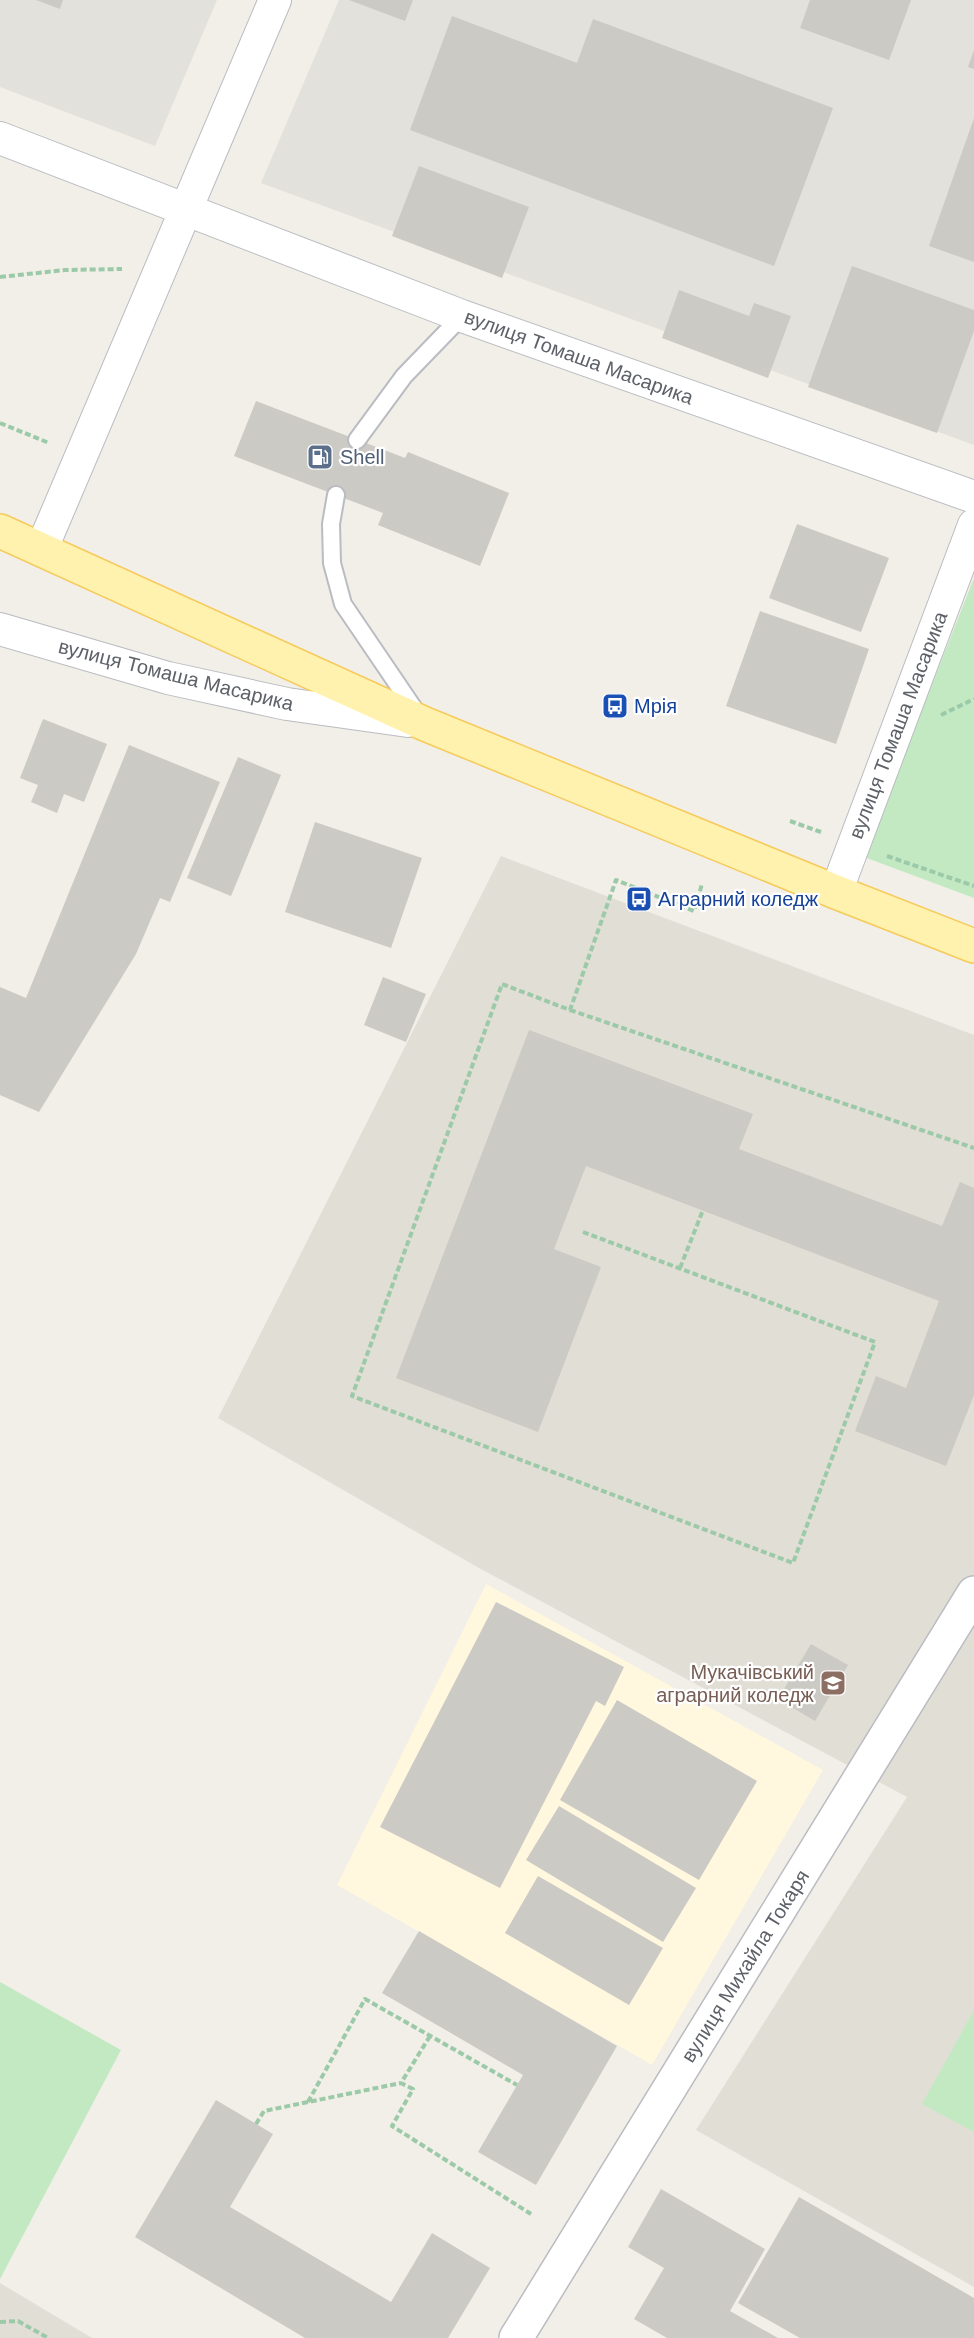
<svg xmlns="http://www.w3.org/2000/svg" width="974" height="2338" font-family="Helvetica,sans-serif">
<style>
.commercial{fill:#fff7de}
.industrial{fill:#e2e1db}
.education{fill:#e1ded5}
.green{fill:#c3e9c3}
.building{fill:#cccac4}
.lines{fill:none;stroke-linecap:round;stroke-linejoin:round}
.service-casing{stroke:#b9bcc1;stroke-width:20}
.minor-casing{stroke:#b9bcc1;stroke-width:34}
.tertiary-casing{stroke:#b9bcc1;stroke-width:36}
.primary-casing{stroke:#f6ca5b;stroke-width:36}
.path{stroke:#9ccaa9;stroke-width:4;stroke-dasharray:6 3;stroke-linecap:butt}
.service{stroke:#fff;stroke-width:16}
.minor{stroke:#fff;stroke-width:32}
.tertiary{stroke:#fff;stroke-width:33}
.primary{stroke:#fff2ae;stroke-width:33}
.labels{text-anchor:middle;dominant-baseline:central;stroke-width:4.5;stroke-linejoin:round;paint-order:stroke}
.street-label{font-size:20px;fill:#5e6268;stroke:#fff}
.service-label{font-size:20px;fill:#4e5e75;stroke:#fff;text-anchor:start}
.transit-label{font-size:20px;fill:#164399;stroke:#fff;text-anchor:start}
.education-label{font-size:20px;fill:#785e54;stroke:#fff;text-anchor:end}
</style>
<rect width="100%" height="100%" fill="#f1efe7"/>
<path class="commercial" d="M486 1584 823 1770 652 2065 337 1885Z"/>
<path class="industrial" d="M0 0H217L155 146 0 87Z
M339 0H974V445L261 183Z"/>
<path class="education" d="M501 856 974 1035V2287L696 2130 907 1797 479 1568 218 1418Z
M0 2283 92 2338H0Z"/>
<path class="green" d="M974 578V898L864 857Z
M0 1982 121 2050 0 2279Z
M974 2010V2132L922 2104Z"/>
<path class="building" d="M36 0H63L60 9Z
M349 0H413L405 21Z
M810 0H911L889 60 800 28Z
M452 16 577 63 593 19 833 108 774 266 410 130Z
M974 50V69L968 67Z
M974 118V262L929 246Z
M419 166 529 207 502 278 392 236Z
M852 266 974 310V331L937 433 808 387Z
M679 290 749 316 754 303 791 316 768 378 662 338Z
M256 401 405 458 408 452 509 493 480 566 378 525 383 513 234 456Z
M797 524 889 558 861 632 769 598Z
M760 611 869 649 836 744 726 706Z
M43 719 107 744 84 802 64 794 57 813 31 802 38 785 20 778Z
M129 745 220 782 170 902 160 898 136 954 39 1112 0 1095V987L26 998Z
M238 757 281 775 231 896 187 878Z
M315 822 422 858 391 948 285 912Z
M383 977 426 994 406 1042 364 1025Z
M529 1030 753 1114 739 1149 942 1226 960 1182 974 1188V1395L946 1466 855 1431 876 1376 906 1388 939 1301 586 1166 554 1249 601 1267 538 1432 396 1378Z
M496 1602 624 1667 605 1706 596 1701 500 1888 380 1827Z
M811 1644 848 1665 815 1721 778 1699Z
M617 1700 757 1781 699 1880 560 1800Z
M559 1806 696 1888 663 1942 526 1860Z
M538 1876 663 1948 629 2005 505 1933Z
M419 1931 617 2046 536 2185 478 2152 523 2075 382 1993Z
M216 2100 273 2134 230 2207 391 2302 432 2233 490 2268 448 2338H305L135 2237Z
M661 2189 765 2249 730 2311 778 2338H667L634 2319 664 2268 628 2247Z
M799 2197 974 2298V2338H800L738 2303Z"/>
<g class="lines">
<g class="service-casing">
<path id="service" d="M357 440 404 376 462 316
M336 495 331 524 332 563 343 604 419 716"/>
</g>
<g class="minor-casing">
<path id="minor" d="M0 138 462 316 974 497
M42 548 275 0
M0 629 168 678 287 704 408 721
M836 892 974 525"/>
</g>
<g class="tertiary-casing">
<path id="tertiary" d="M516 2338 974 1593"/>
</g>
<g class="primary-casing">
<path id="primary" d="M0 531 425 724 836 892 974 946"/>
</g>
<path class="path" d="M0 277 65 270 122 269
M0 423 49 443
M941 715 974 699
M790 821 821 832
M887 856 974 886
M570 1010 974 1148
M583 1232 875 1342 793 1563 352 1396 502 984 570 1010 616 880 694 911 702 884
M680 1268 703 1210
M430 2036 401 2083 413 2089 392 2126 531 2214
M308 2102 365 1999 517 2085
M256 2124 264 2111 401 2083
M0 2322 18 2321 48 2338"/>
<use href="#service" class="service"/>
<use href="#minor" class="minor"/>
<use href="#tertiary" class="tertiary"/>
<use href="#primary" class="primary"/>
</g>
<defs>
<g id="fuel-square" transform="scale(1.35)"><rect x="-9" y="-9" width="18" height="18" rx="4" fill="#5c6f8a" stroke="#fff"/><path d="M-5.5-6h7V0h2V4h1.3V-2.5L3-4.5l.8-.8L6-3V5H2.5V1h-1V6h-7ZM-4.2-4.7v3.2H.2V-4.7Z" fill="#fff"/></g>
<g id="bus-square" transform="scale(1.35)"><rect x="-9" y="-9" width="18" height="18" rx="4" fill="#1a4fb4" stroke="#fff"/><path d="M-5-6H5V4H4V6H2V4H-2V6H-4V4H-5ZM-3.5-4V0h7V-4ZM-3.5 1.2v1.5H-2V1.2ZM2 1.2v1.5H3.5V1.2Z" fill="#fff"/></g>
<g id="university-square" transform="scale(1.35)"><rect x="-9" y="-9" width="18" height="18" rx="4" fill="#8d6e63" stroke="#fff"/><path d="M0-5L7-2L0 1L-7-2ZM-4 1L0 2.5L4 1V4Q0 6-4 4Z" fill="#fff"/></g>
</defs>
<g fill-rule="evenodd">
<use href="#fuel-square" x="320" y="457"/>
<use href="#bus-square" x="615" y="706"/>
<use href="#bus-square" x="639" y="899"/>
<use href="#university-square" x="833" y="1683"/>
</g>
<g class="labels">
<g class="street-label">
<text transform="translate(579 357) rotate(20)">вулиця Томаша Масарика</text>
<text transform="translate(176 675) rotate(14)">вулиця Томаша Масарика</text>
<text transform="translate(898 725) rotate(-69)">вулиця Томаша Масарика</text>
<text transform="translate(745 1966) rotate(-58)">вулиця Михайла Токаря</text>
</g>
<g class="service-label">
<text x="340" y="457">Shell</text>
</g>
<g class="transit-label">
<text x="634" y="706">Мрія</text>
<text x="658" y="899">Аграрний коледж</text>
</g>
<g class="education-label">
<text x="814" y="1672">Мукачівський<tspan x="814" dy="23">аграрний коледж</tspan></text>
</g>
</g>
</svg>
